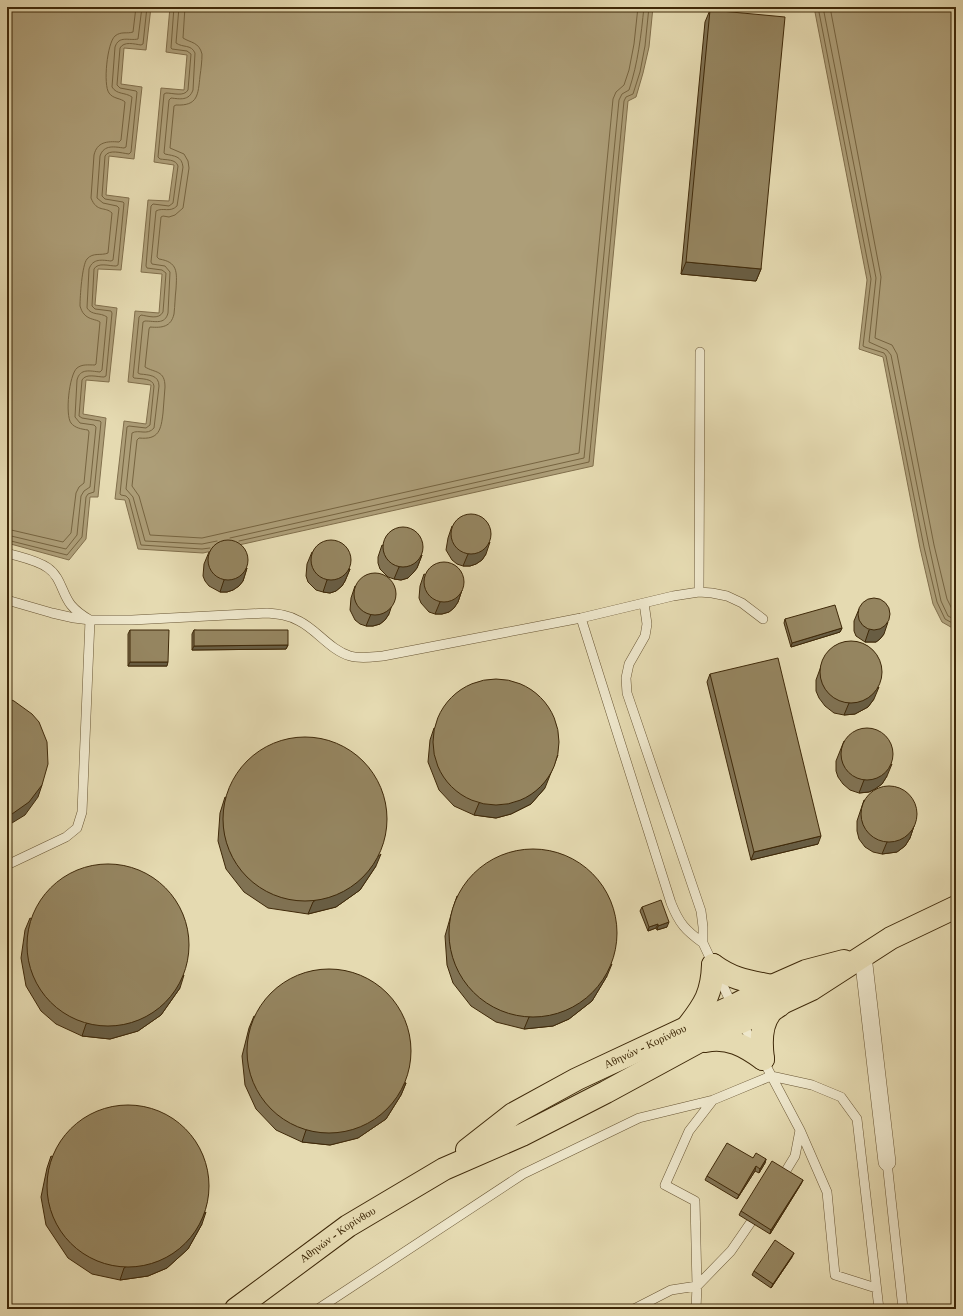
<svg xmlns="http://www.w3.org/2000/svg" width="963" height="1316" font-family="'IM FELL English',serif">
<style>
.water{fill:#ad9e78;stroke:#816f4c}
.lines{fill:none;stroke-linecap:round;stroke-linejoin:round}
.shore{stroke:#766440;stroke-width:1}
.service-casing{stroke:#685533;stroke-width:10}
.minor-casing{stroke:#685533;stroke-width:18}
.primary-casing{stroke:#3f2909;stroke-width:24}
.service{stroke:#eee7cc;stroke-width:9}
.minor{stroke:#eee7cc;stroke-width:17}
.primary{stroke:#e5dab1;stroke-width:22}
.wall{fill:#807253;stroke:#3f2909}
.shaded-wall{fill:#685d43;stroke:#3f2909}
.building{fill:#958560;stroke:#3f2909}
.labels{text-anchor:middle;dominant-baseline:central;stroke-width:4;stroke-linejoin:round;paint-order:stroke}
.street-label{font-size:11px;fill:#3f2909;stroke:#eee7cc}
</style>
<rect width="100%" height="100%" fill="#e5dab1"/>
<filter id="stains"><feTurbulence type="fractalNoise" baseFrequency=".005" numOctaves="4"/><feColorMatrix values="0 0 0 0 .2 0 0 0 0 .09 0 0 0 0 .02 0 0 0 .5 -.17"/></filter>
<radialGradient id="worn" r=".72"><stop offset=".6" stop-color="#630" stop-opacity="0"/><stop offset="1" stop-color="#630" stop-opacity=".3"/></radialGradient>
<path class="water" d="M7 7H151L146 50 124 48 121 84 142 87 134 159 109 156 106 195 129 198 121 270 98 269 95 305 117 308 109 382 86 380 83 414 106 418 98 497H90L86 539 69 560 7 543Z
M170 7H653L649 47 643 73 636 97 628 101 593 466 203 553 138 549 125 500 115 499 124 421 146 424 151 385 128 382 135 311 159 313 162 274 141 272 148 200 169 201 174 165 154 162 161 88 184 90 187 55 166 52Z
M814 7H956V630L942 622 933 604 920 548 883 357 859 349 867 280Z"/>
<g class="lines">
<path class="shore" d="M174 7 171 48 172 49 187 51 191 54 188 90C184 97 173 93 166 93L164 94 158 157 160 159C166 160 176 159 178 166L173 203 169 206 153 204 151 206 146 266 147 268 162 270 166 273 163 312C159 320 148 316 141 315L139 317 133 377 134 378C141 379 153 378 154 386L150 425 146 428 129 426 127 427 120 494 121 495 126 496 129 499 141 545 202 549 210 548
M179 7 176 43C183 48 191 44 195 53L193 90C189 101 180 99 171 98L169 100 164 153 165 154C174 156 182 156 183 167L177 206C170 213 163 207 156 211L151 262 152 264 165 266 170 272 168 313C165 325 155 321 145 321L143 322 138 373 140 374C149 375 159 375 159 386L154 428C147 436 139 429 132 433L126 489 133 497 145 541 202 544 217 541
M185 7 183 38C191 43 199 42 202 54 202 61 201 69 200 76 198 95 198 106 176 105L174 106 170 148 184 154 188 161 189 168 183 208 175 215 169 217 163 216 161 217 157 257 159 259C178 262 177 272 176 289 175 297 175 305 174 314 171 327 162 328 150 327L149 329 145 367C155 373 165 370 165 387 164 396 164 404 163 413 161 430 159 440 139 438L137 440 132 486 139 496 150 535 202 538 579 453 613 99 616 92 624 85 629 70 634 44 638 7
M818 7 871 279 863 346 865 347 884 353 886 356 924 547 937 602 945 619 956 625
M823 7 876 278 869 342 887 350 891 355 929 546 941 601 948 616 956 620
M830 7 881 277 875 338 892 345 897 354 934 545 947 599 953 611 956 613
M7 529 63 542 71 533 76 493 79 487 84 483 89 432 88 430C81 429 75 428 71 423 65 415 69 375 77 368 82 364 88 365 95 365L96 364 100 322C96 319 89 320 84 314 82 312 81 309 80 306 80 297 82 265 87 259 93 252 101 256 108 253L112 213C105 206 97 213 91 198L94 155C97 142 107 141 119 142L121 140 125 102C121 98 113 99 109 93 103 85 107 43 115 36 121 31 127 34 133 32L136 7
M7 535 66 549 77 535 81 496 84 491 90 487 96 427 94 425 80 423 75 417 77 380C80 368 90 371 100 372L102 370 107 317C100 312 92 316 87 308L89 269C93 258 102 260 111 261L113 260 119 208 117 206 103 203 97 198 100 156C104 144 115 147 124 148L126 147 132 97C125 92 117 95 112 87L115 47C119 35 129 41 138 39L142 7
M230 538 584 458 619 100 622 94 629 90C638 63 641 36 644 7
M7 540 67 555 82 537 86 497 88 494 94 492 101 422 100 421 82 418 79 416 82 380C86 373 97 377 104 377L106 376 112 313 111 311 95 309 92 306 94 269C98 262 109 266 116 266L118 265 124 203 123 202 105 199 102 196 105 156C109 149 121 153 129 154L131 152 137 92 136 91 120 88 117 85 120 48C124 41 134 44 141 45L143 44 147 7
M239 541 589 462 624 101 626 97 633 94 640 72 645 46 649 7"/>
<g class="service-casing">
<path id="service" d="M7 553C20 557 37 560 48 568 61 577 62 594 71 605 76 611 83 616 90 620L82 812 77 828 66 837 7 865
M699 592 700 352
M7 600 52 613 74 618 90 620H132L267 613C278 614 289 615 299 621 316 629 330 650 350 656 361 659 372 657 383 656L581 618 673 596 699 592 712 593 727 596 742 603 763 619
M644 603 647 624 645 636 629 664 626 678 627 693 701 911 703 927V943L733 1007
M581 618 671 903C679 923 685 930 703 943
M741 1022 756 1047
M762 1058 800 1130 827 1192 835 1275 876 1288
M887 1162 903 1309
M784 1174 795 1156 800 1130
M318 1309 523 1174 639 1118 713 1100 771 1076 812 1085 841 1097 857 1119 879 1309
M634 1309 671 1290 697 1286 731 1251 751 1222
M696 1309 697 1286 695 1201 665 1185 689 1131 713 1100"/>
</g>
<g class="minor-casing">
<path id="minor" d="M863 956 887 1162"/>
</g>
<g class="primary-casing">
<g id="primary">
<path d="M713 965C734 980 747 981 772 986"/>
<path d="M688 1026C705 1004 712 993 713 965"/>
<path d="M705 1041C728 1036 745 1046 763 1059"/>
<path d="M763 1059C761 1044 760 1026 770 1013 772 1010 777 1007 780 1005"/>
<path id="s1" d="M467 1150 513 1114 577 1079 733 1006 772 986 806 971 844 961"/>
<path id="s2" d="M236 1309 348 1226 444 1169 522 1135 606 1092 698 1042 812 989 891 938 956 907"/>
</g>
</g>
<use href="#service" class="service"/>
<use href="#minor" class="minor"/>
<use href="#primary" class="primary"/>
</g>
<path class="wall" d="M710 10 761 269 756 281 681 274 705 22Z
M452 526 486 554 482 560 476 564 470 566H463L457 564 452 560 446 550 448 538Z
M382 545 422 555 417 568 413 573 408 578 401 580 394 579 388 577 380 569 378 563V557Z
M209 552 247 568 243 581 239 586 233 590 227 592H220L209 586 205 581 203 576 204 564Z
M312 552 350 569 345 581 342 586 336 591 330 593 323 592 316 590 308 582 306 576 307 564Z
M424 574 462 590 458 602 454 608 449 612 442 614H435L429 612 421 603 419 598 420 586Z
M355 586 389 614 385 620 380 624 373 626H366L360 624 355 620 350 610 351 598Z
M859 609 884 634 880 639 876 642H865L856 636 854 631V621Z
M785 619 842 628 840 632 791 647 784 623Z
M130 630 167 666H128V634Z
M194 630 288 645 286 649 192 650V634Z
M824 658 874 699 868 707 855 714 844 715 834 713 825 706 819 698 816 691V680Z
M710 674 818 844 751 860 707 682Z
M434 728 545 788 531 804 511 814 496 818 474 815 454 806 439 790 428 762 430 740Z
M844 741 887 776 882 784 875 789 869 792 859 793 850 790 843 784 838 777 836 771V761Z
M225 797 376 866 360 890 336 907 308 914 268 908 244 892 226 869 218 841 220 813Z
M864 800 914 826 910 838 905 846 897 852 882 854 873 852 865 847 859 839 857 831V821Z
M457 896 607 976 592 1001 569 1019 553 1026 524 1029 496 1022 471 1006 453 983 447 965 445 936 453 908Z
M642 907 667 927 657 930 656 928 648 931 640 911Z
M30 918 180 988 161 1015 138 1031 110 1039 82 1036 56 1024 41 1011 26 986 21 958 25 930Z
M254 1016 406 1083 401 1095 386 1119 358 1138 330 1145 302 1142 276 1130 256 1109 245 1085 242 1056 249 1028Z
M51 1156 202 1224 188 1249 167 1268 148 1276 120 1280 92 1274 68 1258 46 1225 41 1197 47 1168Z
M753 1158 766 1159 765 1163 759 1173 755 1171 737 1199 705 1180 707 1176Z
M803 1180 801 1184 770 1234 739 1215 741 1211Z
M792 1257 771 1288 752 1275 754 1271Z"/>
<path class="shaded-wall" d="M686 262 761 269 756 281 681 274Z
M490 542 486 554 482 560 476 564 470 566H463L468 554Z
M422 555 417 568 413 573 408 578 401 580 394 579 399 567Z
M247 568 243 581 239 586 233 590 227 592H220L224 580Z
M350 569 345 581 342 586 336 591 330 593 323 592 327 580Z
M462 590 458 602 454 608 449 612 442 614H435L440 602Z
M393 602 389 614 385 620 380 624 373 626H366L371 614Z
M888 622 884 634 880 639 876 642H865L869 630Z
M842 628 840 632 791 647 792 643Z
M288 645 286 649 192 650 194 646Z
M130 662H168L167 666H128Z
M879 687 874 699 868 707 855 714 844 715 849 703Z
M558 755 545 788 531 804 511 814 496 818 474 815 479 803Z
M892 764 887 776 882 784 875 789 869 792 859 793 864 780Z
M42 785 38 797 25 815 7 826V815Z
M914 826 910 838 905 846 897 852 882 854 887 842Z
M821 836 818 844 751 860 754 852Z
M381 854 376 866 360 890 336 907 308 914 313 902Z
M669 922 667 927 657 930 658 926Z
M658 924 656 928 648 931 649 927Z
M612 964 607 976 592 1001 569 1019 553 1026 524 1029 529 1017Z
M184 975 180 988 161 1015 138 1031 110 1039 82 1036 86 1024Z
M406 1083 401 1095 386 1119 358 1138 330 1145 302 1142 306 1130Z
M766 1159 765 1163 759 1173 760 1169Z
M756 1166 755 1171 737 1199 739 1195Z
M803 1180 801 1184 770 1234 771 1230Z
M206 1212 202 1224 188 1249 167 1268 148 1276 120 1280 124 1268Z
M794 1253 792 1257 771 1288 773 1284Z"/>
<path class="building" d="M710 10 785 17 761 269 686 262Z
M451 534a20 20 0 1 1 40 0a20 20 0 1 1-40 0Z
M383 547a20 20 0 1 1 40 0a20 20 0 1 1-40 0Z
M208 560a20 20 0 1 1 40 0a20 20 0 1 1-40 0Z
M311 560a20 20 0 1 1 40 0a20 20 0 1 1-40 0Z
M424 582a20 20 0 1 1 40 0a20 20 0 1 1-40 0Z
M354 594a21 21 0 1 1 42 0a21 21 0 1 1-42 0Z
M858 614a16 16 0 1 1 32 0a16 16 0 1 1-32 0Z
M835 605 842 628 792 643 785 619Z
M130 630H169L168 662H130Z
M194 630H288V645L194 646Z
M820 672a31 31 0 1 1 62 0a31 31 0 1 1-62 0Z
M778 658 821 836 754 852 710 674Z
M433 742a63 63 0 1 1 126 0a63 63 0 1 1-126 0Z
M7 698 14 701 32 714 39 722 47 742 48 764 42 785 29 802 12 814 7 815Z
M841 754a26 26 0 1 1 52 0a26 26 0 1 1-52 0Z
M223 819a82 82 0 1 1 164 0a82 82 0 1 1-164 0Z
M861 814a28 28 0 1 1 56 0a28 28 0 1 1-56 0Z
M449 933a84 84 0 1 1 168 0a84 84 0 1 1-168 0Z
M27 945a81 81 0 1 1 162 0a81 81 0 1 1-162 0Z
M661 900 669 922 658 926V924L649 927 642 907Z
M247 1051a82 82 0 1 1 164 0a82 82 0 1 1-164 0Z
M47 1186a81 81 0 1 1 162 0a81 81 0 1 1-162 0Z
M727 1143 753 1158 756 1153 766 1159 760 1169 756 1166 739 1195 707 1176Z
M772 1161 803 1180 771 1230 741 1211Z
M775 1240 794 1253 773 1284 754 1271Z"/>
<g class="labels">
<g class="street-label">
<text stroke="none"><textPath href="#s1" startOffset="207">Αθηνών - Κορίνθου</textPath></text>
<text stroke="none"><textPath href="#s2" startOffset="126">Αθηνών - Κορίνθου</textPath></text>
</g>
</g>
<rect width="963" height="1316" fill="none" stroke="#e5dab1" stroke-width="24"/>
<rect x="8" y="8" width="947" height="1300" fill="none" stroke="#3f2909" stroke-width="2"/>
<rect x="12" y="12" width="939" height="1292" fill="none" stroke="#3f2909"/>
<rect width="100%" height="100%" filter="url(#stains)"/>
<rect width="100%" height="100%" fill="url(#worn)"/>
</svg>
